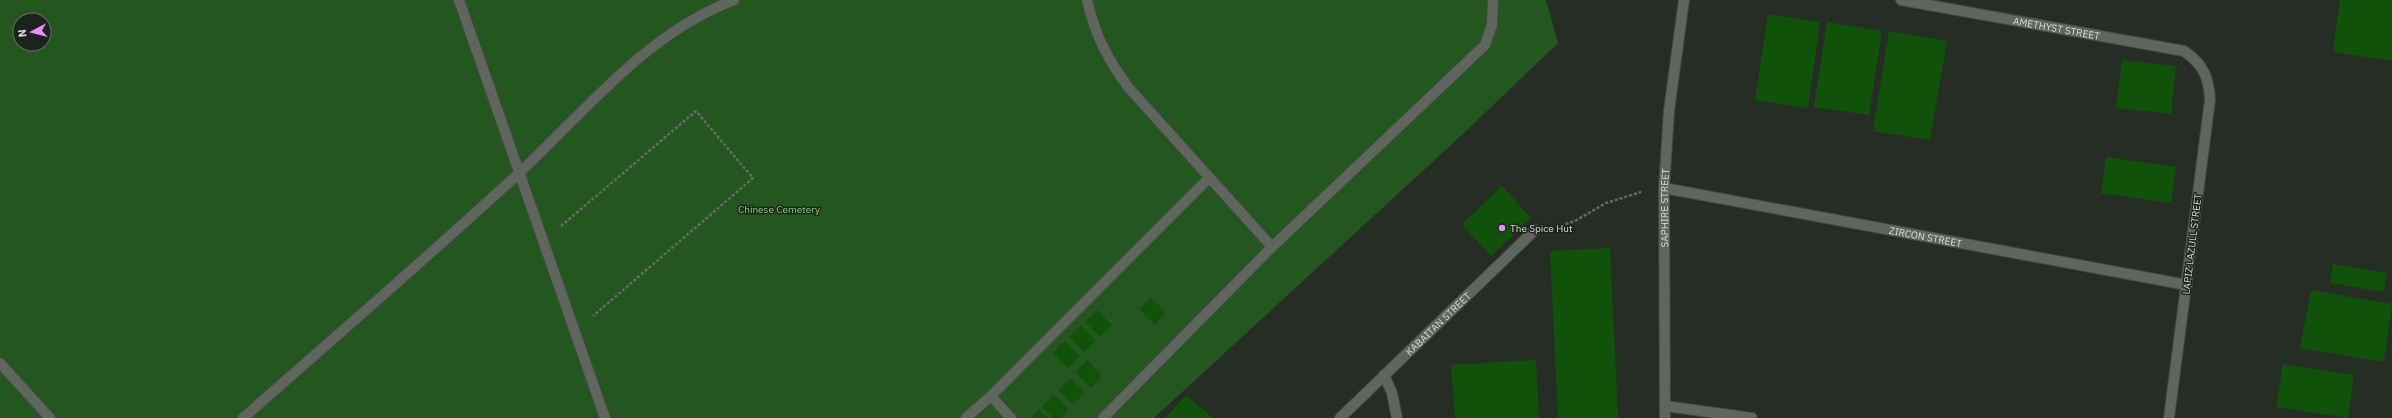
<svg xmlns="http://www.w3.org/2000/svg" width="2392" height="418" font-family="'IBM Plex Sans',sans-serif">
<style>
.green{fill:#245620;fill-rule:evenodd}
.building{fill:#11520b}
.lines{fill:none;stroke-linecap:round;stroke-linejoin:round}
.service-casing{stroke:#444943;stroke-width:12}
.minor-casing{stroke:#444943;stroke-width:12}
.path{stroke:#666c65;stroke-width:2.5;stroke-dasharray:3 2;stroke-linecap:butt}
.service{stroke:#5e665d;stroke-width:10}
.minor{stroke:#5e665d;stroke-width:10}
.poi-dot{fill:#ec8cfb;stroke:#1c231c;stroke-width:1.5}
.labels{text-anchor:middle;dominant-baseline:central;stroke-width:3;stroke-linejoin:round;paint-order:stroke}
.street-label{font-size:10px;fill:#d9ded8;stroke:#1c231c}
.park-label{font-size:10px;fill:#86d87d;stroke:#1c231c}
.poi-label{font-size:10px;fill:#d9ded8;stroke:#1c231c;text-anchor:start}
</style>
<rect width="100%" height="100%" fill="#262d25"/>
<path class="green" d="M0 0H1546L1558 43 1464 133 1154 418H0ZM20 20H44V44H20Z"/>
<path class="building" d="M2340 0H2392V61L2333 52Z
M1768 14 1820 22 1808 108 1755 100Z
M1827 22 1882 31 1869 115 1814 107Z
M1889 31 1947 41 1930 140 1873 131Z
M2122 60 2176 66 2171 114 2116 108Z
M2106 157 2176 167 2171 203 2101 193Z
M1502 186 1531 218 1491 256 1462 224Z
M1610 248 1618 418H1558L1550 251Z
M2333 264 2387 273 2384 292 2330 283Z
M2311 290 2392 304 2384 362 2300 348Z
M1151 297 1166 312 1155 325 1139 309Z
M1097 310 1112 325 1100 337 1085 322Z
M1081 325 1096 341 1084 352 1069 337Z
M1064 341 1080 356 1068 368 1052 353Z
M1087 360 1102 376 1091 388 1075 372Z
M1536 360 1539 418H1455L1451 365Z
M2283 364 2354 375 2348 418 2276 407Z
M1070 378 1085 393 1073 405 1058 390Z
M1054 395 1069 410 1061 418H1053L1042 407Z
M1186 395 1213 418H1165Z
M1039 409 1048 418H1031Z"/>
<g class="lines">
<g class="service-casing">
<path id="service" d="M459 0 605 418
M1087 0C1095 35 1107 58 1128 87L1272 247
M0 363 50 418
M991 396 1011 418
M243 418C335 337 428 257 518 174 586 111 645 34 734 0
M966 418 991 396 1209 178
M1103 418 1272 247 1485 45 1492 25 1493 0"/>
</g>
<g class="minor-casing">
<g id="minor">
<path id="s1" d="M1901 0 2184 51C2203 64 2209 77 2210 100L2169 418"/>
<path id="s2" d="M1664 188 2187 285"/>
<path d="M1384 375 1392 393 1397 418"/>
<path d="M1665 406 1752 418"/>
<path id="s3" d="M1340 418 1535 230"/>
<path id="s4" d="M1665 418 1664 188 1669 111 1684 0"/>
</g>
</g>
<path class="path" d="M561 226 696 111 753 178 593 316
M1556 227 1575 221 1606 203 1641 192"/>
<use href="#service" class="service"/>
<use href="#minor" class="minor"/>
</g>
<circle class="poi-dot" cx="1502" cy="228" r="4"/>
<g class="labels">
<g class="street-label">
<text stroke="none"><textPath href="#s1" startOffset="158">AMETHYST STREET</textPath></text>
<text stroke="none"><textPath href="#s4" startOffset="210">SAPHIRE STREET</textPath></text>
<text stroke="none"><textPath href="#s2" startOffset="266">ZIRCON STREET</textPath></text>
<text transform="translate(2192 244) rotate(-83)">LAPIZ LAZULL STREET</text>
<text stroke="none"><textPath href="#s3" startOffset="136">KABAITAN STREET</textPath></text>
</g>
<g class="park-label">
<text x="779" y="209">Chinese Cemetery</text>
</g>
<g class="poi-label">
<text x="1510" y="228">The Spice Hut</text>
</g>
</g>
<g transform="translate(32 32) rotate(263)"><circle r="19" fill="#1c231c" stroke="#686e67"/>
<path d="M0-3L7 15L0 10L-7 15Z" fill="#ec8cfb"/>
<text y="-6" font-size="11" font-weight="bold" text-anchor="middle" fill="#d9ded8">N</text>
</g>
</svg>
